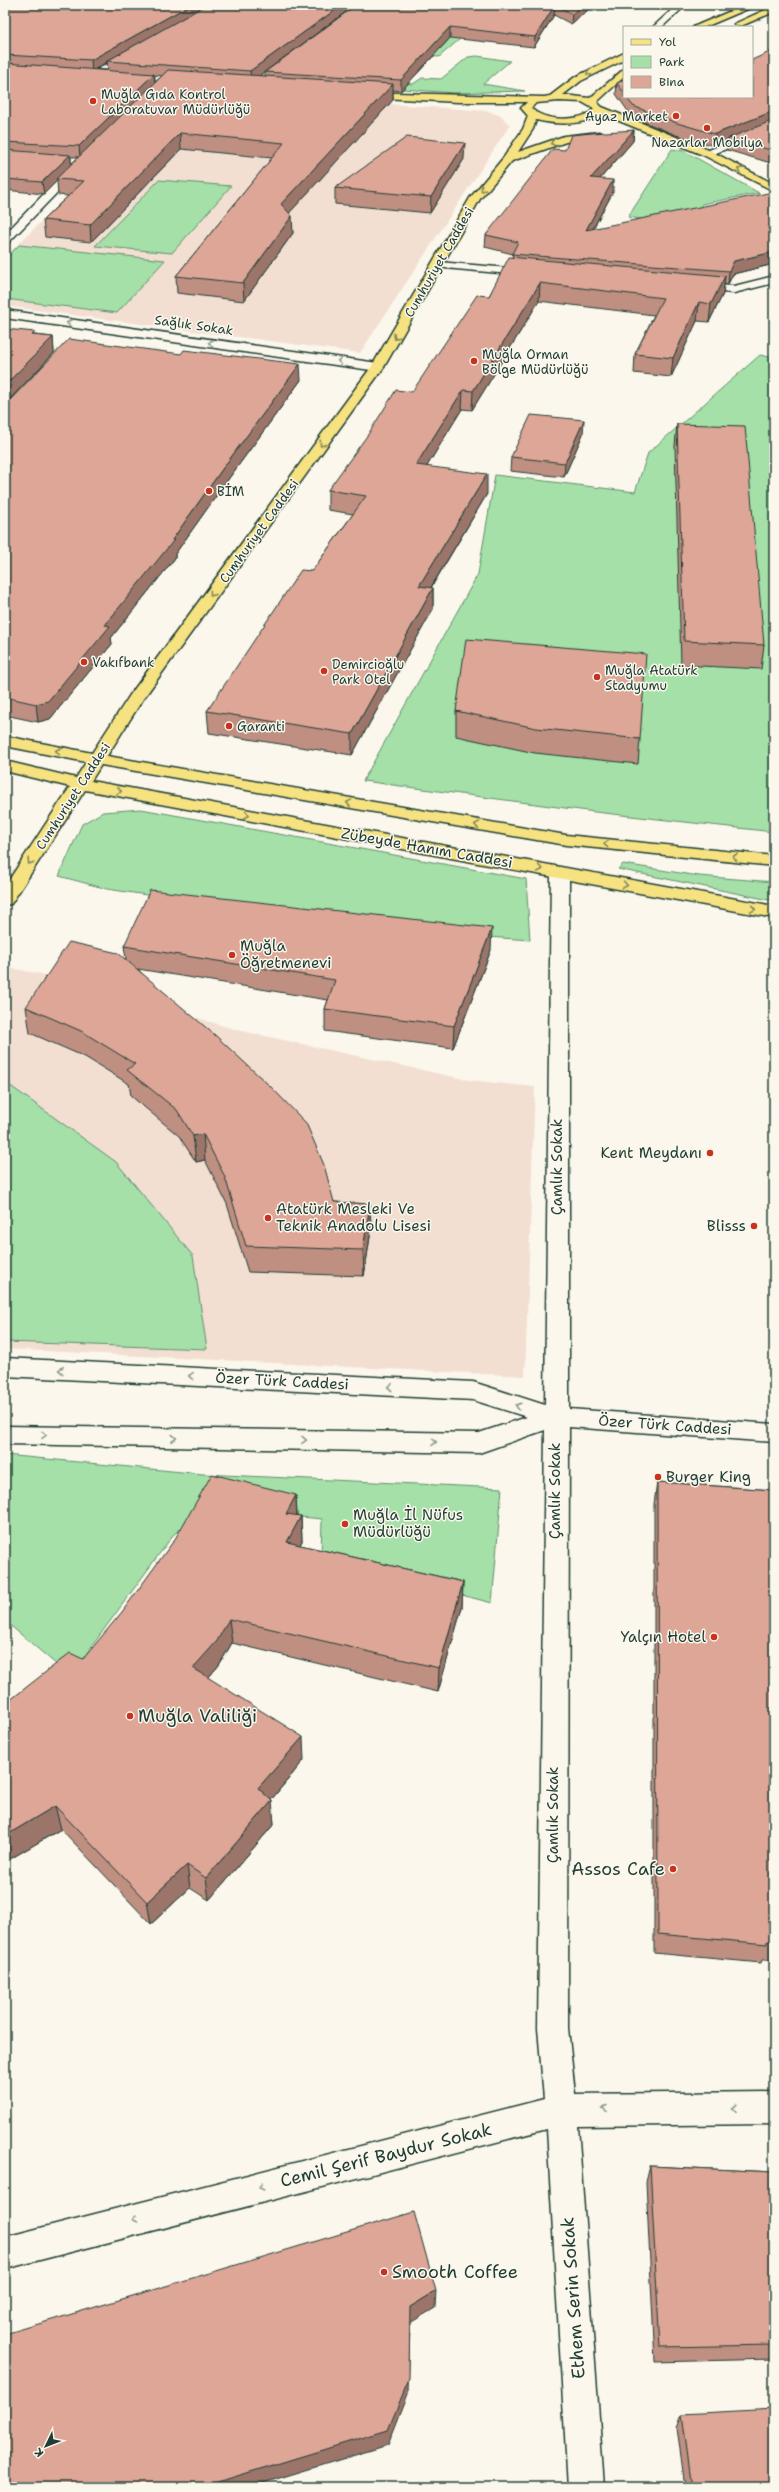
<svg xmlns="http://www.w3.org/2000/svg" width="779" height="2492" font-family="'Shantell Sans',sans-serif">
<style>
.built{fill:#f2dfd2}
.green{fill:#a4e0a7;stroke:#628e6e}
.lines{fill:none;stroke-linecap:round;stroke-linejoin:round}
.minor-casing{stroke:#1f3d34;stroke-width:3}
.major-casing{stroke:#1f3d34;stroke-width:3}
.minor{fill:#fbf7ec;fill-rule:evenodd}
.major{fill:#f6e281;fill-rule:evenodd}
.wall{fill:#bf8f82;stroke:#1f3d34;fill-rule:evenodd}
.shaded-wall{fill:#9b746a;stroke:#1f3d34}
.building{fill:#dea697;stroke:#1f3d34}
.oneway{stroke:#808757}
.oneway2{stroke:#8d9a90}
.poi-dot{fill:#c8321e;stroke:#fbf7ec;stroke-width:1.5}
.labels{text-anchor:middle;dominant-baseline:central;stroke-width:3;stroke-linejoin:round;paint-order:stroke}
.far-poi-label{font-size:13px;fill:#1f3d34;stroke:#fbf7ec;text-anchor:start}
.far-street-label{font-size:13px;fill:#1f3d34;stroke:#fbf7ec}
.street-label{font-size:15px;fill:#1f3d34;stroke:#fbf7ec}
.poi-label{font-size:15px;fill:#1f3d34;stroke:#fbf7ec;text-anchor:start}
.near-poi-label{font-size:18px;fill:#1f3d34;stroke:#fbf7ec;text-anchor:start}
.near-street-label{font-size:18px;fill:#1f3d34;stroke:#fbf7ec}
</style>
<rect width="100%" height="100%" fill="#fbf7ec"/>
<filter id="ink" filterUnits="userSpaceOnUse"><feTurbulence type="fractalNoise" baseFrequency=".025" numOctaves="2"/><feDisplacementMap in="SourceGraphic" scale="8" xChannelSelector="R" yChannelSelector="G"/><feConvolveMatrix kernelMatrix="1 2 1 2 8 2 1 2 1" color-interpolation-filters="sRGB"/></filter>
<g filter="url(#ink)">
<path class="built" d="M177 89 488 111 501 116 510 125 360 353 5 306V257Z
M5 967 77 981 237 1030 468 1080 535 1087 525 1376 5 1349Z"/>
<path class="green" d="M424 34 461 38 439 57 401 53Z
M477 56 510 61 483 84 525 91 454 93 350 85 375 80 413 84 422 78 441 79 468 57Z
M672 149 684 151 759 193 702 204 691 227 628 217Z
M159 180 231 186 172 253 95 246Z
M19 245 165 260 117 313 5 299V259Z
M760 355 774 358V832L595 812 363 781 478 574 495 475 635 492 648 453Z
M141 809 526 879 530 940 372 929 107 889 59 876 82 824 103 812Z
M623 864 699 876 774 882V901L618 869Z
M5 1082 116 1162 193 1256 207 1349 5 1342Z
M5 1455 203 1474 502 1488 492 1603 321 1558 322 1519 207 1508 173 1535 70 1676 5 1621Z"/>
<g class="lines">
<g class="minor-casing">
<path id="minor" d="M677 5H686L662 27H653Z
M133 49 136 50V54L96 77 88 75Z
M774 123V130L711 155 702 153Z
M78 162 83 165 82 167 9 242 5 243V234L74 163Z
M438 262 532 270 538 273 532 276 434 267V263Z
M774 276V283L734 293 694 290 688 287 694 284 734 286Z
M5 310 378 363 384 367 378 371 5 318Z
M560 868 566 869 569 873V1409L774 1424V1442L569 1427 568 2028 575 2094 774 2092V2124L578 2126 604 2487H568L547 2129 5 2269V2237L544 2099 538 2028 545 1430 479 1453 5 1444V1426L479 1433 527 1417 473 1400 5 1376V1358L473 1382 545 1405 551 873 554 869Z"/>
</g>
<g class="major-casing">
<path id="major" d="M745 5H757L705 27H693Z
M774 6V12L741 26 734 24Z
M624 53V60L581 81 563 95 590 98 624 69V77L597 102 602 107 711 151 774 184V191L703 155 602 114C583 126 557 125 536 120L533 129 518 152 564 136 599 132 604 135 599 138 566 142 512 161 480 199 384 367 143 699 107 756 566 835 774 856V866L566 845 101 765 91 781 774 906V918L85 790 11 904 5 905V886L70 787 5 771V761L76 778 86 762 5 746V736L92 753 130 695 372 366 470 198 504 157 523 129 528 116 521 108 527 102H458L363 97 358 94 360 92 544 97 550 96 575 77ZM559 101 582 102 594 109C581 122 544 122 531 108L536 103Z"/>
</g>
<use href="#minor" class="minor"/>
<use href="#major" class="major"/>
</g>
<path class="wall" d="M5 5H355L259 76H265V72L356 5H594L571 24 554 15 534 47 450 38 401 91 393 90V100L289 213 293 233 244 301 177 293 176 276 272 158 181 149 91 242 45 237 43 220 68 196 58 195 57 181 44 194 5 190ZM107 62 108 70 95 69ZM155 75 162 76 155 82ZM71 157H78L71 164Z
M774 50V164L727 150 728 140 714 146 676 135 632 117 616 94 617 83 624 80V97H752Z
M634 130 633 141 600 179 613 192 593 229 774 194V264L733 274 728 284H724L723 294 709 322 697 321 671 377 634 373 635 354 654 315 539 301 472 410 462 409 427 466 487 494 431 588H433V609L352 755 209 733 207 711 312 571 353 514 328 510V490L412 392 489 296 512 257 513 254 485 247 486 235 565 150Z
M464 159 430 213 335 204V188Z
M5 329 35 335 53 337 54 353 8 401 301 380 224 485 175 554V558L111 638 112 644 50 719 38 722 5 715Z
M677 424 764 645 761 669 681 665 675 446Z
M583 434 564 477 510 471 511 457Z
M456 711 640 739 638 764 535 753 456 736Z
M124 946 491 950 453 1048 325 1031V1009L328 1000 138 969 334 1202 370 1204 371 1230 364 1276 248 1272 227 1204 205 1160 196 1162 179 1136 131 1096 129 1084 85 1057 30 1033 26 1007 126 959Z
M657 1482 774 1490V1960H762L761 1963 654 1953V1504Z
M296 1495 297 1516H301L302 1541 300 1545 463 1582 462 1607 438 1692 232 1643 219 1665 208 1678 304 1760 271 1800 274 1824 209 1900 190 1888 151 1924 61 1829 5 1862V1704L83 1659Z
M650 2166 774 2172V2359L655 2362 646 2182Z
M682 2414 774 2487H685L677 2427Z"/>
<path class="shaded-wall" d="M190 5H208L107 61V62L92 71 91 60Z
M342 5H355L251 82 250 71Z
M555 5 554 15 534 47 535 37Z
M583 5H594L571 24 572 14Z
M450 27V38L401 91V80Z
M154 74 155 84 80 157 79 146Z
M393 84V100L282 221 281 204Z
M774 111V122L729 138 728 140 714 146 715 134Z
M634 130 633 141 590 190 591 178Z
M180 133 181 149 91 242 90 225Z
M465 143 464 159 430 213 431 197Z
M70 155 72 166 56 179 57 181 44 194 42 182Z
M613 180V192L585 243 586 230Z
M292 216 293 233 244 301 243 283Z
M774 252V264L733 274 728 284 729 271 734 261Z
M725 276 723 294 709 322 711 304Z
M540 283 539 301 472 410 473 391Z
M699 302 697 321 671 377 673 358Z
M53 337 54 353 5 404V385Z
M300 364 301 380 224 485 175 554V558L111 638 112 644 50 719 38 722 36 704 105 625 172 540 223 468Z
M463 390 462 409 416 484V465Z
M584 420 583 434 564 477 565 463Z
M487 474V494L419 607V586Z
M433 588V609L352 755V734Z
M492 928 491 950 453 1048 454 1026Z
M203 1134 205 1160 196 1162 193 1136Z
M370 1204 371 1230 364 1276 363 1250Z
M296 1495 297 1520 286 1514Z
M301 1516 302 1541 288 1567 287 1542Z
M463 1582 462 1607 438 1692 439 1668Z
M229 1619 232 1643 219 1665 196 1692 193 1668Z
M303 1737 304 1760 261 1812 258 1788Z
M272 1801 274 1824 209 1900 206 1878Z
M55 1806 61 1829 5 1862V1836Z
M187 1865 190 1888 151 1924 147 1902Z
M436 2291 435 2308 410 2323 408 2394 388 2445 250 2487H201L410 2307Z"/>
<path class="building" d="M5 5H190L91 60 5 55Z
M206 5H342L250 71 107 61Z
M356 5H555L535 37 450 27 401 80 265 72Z
M556 5H583L572 14Z
M774 50V111L715 134 677 123 633 106 626 97H752V60Z
M5 63 154 74 79 146 5 142Z
M168 70 393 84 281 204 292 216 243 283 176 276 284 143 180 133 90 225 43 220 84 181 56 179Z
M624 80V93L617 83Z
M774 120V151L729 138Z
M634 130 591 178 613 180 586 230 768 193 774 194V252L734 261 729 271 512 254 518 242 486 235 553 149 565 150 571 135 592 133Z
M407 137 465 143 431 197 335 188Z
M5 150 70 155 42 182 5 179Z
M509 257 725 276 711 304 699 302 673 358 635 354 663 298 540 283 473 391 463 390 416 465 487 474 419 586 433 588 352 734 207 711 301 570 312 571 366 496 328 490 369 433 396 390 412 392 477 295 489 296Z
M5 329 35 332 32 335 53 337 5 385Z
M69 339 181 354 184 350 300 364 223 468 172 540H174L105 625 110 626 48 701 36 704 5 697V424L10 420 5 419V402L9 401Z
M531 415 584 420 565 463 511 457Z
M677 424 745 426 764 645 684 641Z
M466 639 646 654 640 739 536 728 456 711Z
M150 890 492 928 454 1026 325 1009 335 980 124 946Z
M69 942 118 953 216 1036 272 1088 306 1123 324 1165 334 1202 370 1204 363 1250 246 1246 225 1177 203 1134 193 1136 177 1110 127 1070 135 1064 81 1031 26 1007Z
M212 1474 296 1495 286 1514 301 1516 287 1542 463 1582 439 1668 229 1619 217 1641 193 1668 303 1737 258 1788 272 1801 206 1878 187 1865 147 1902 55 1806 5 1836V1725L6 1724 5 1723V1704L70 1653 83 1659 122 1612 175 1539Z
M657 1482 774 1490V1941H767V1944L658 1934Z
M650 2166 774 2172V2345L660 2347Z
M414 2212 436 2291 410 2307 409 2379 388 2430 201 2487H5V2334Z
M774 2409V2487H692L682 2414Z"/>
<defs><path id="oneway-chevron" d="M-2-3.5L2.5 0L-2 3.5" fill="none" stroke-width="1.6" stroke-linecap="round" stroke-linejoin="round"/></defs>
<g class="oneway">
<use href="#oneway-chevron" transform="translate(589 73) rotate(153)"/>
<use href="#oneway-chevron" transform="translate(553 143) rotate(161)"/>
<use href="#oneway-chevron" transform="translate(740 170) rotate(-152)"/>
<use href="#oneway-chevron" transform="translate(483 189) rotate(130)"/>
<use href="#oneway-chevron" transform="translate(396 337) rotate(120)"/>
<use href="#oneway-chevron" transform="translate(322 444) rotate(126)"/>
<use href="#oneway-chevron" transform="translate(212 594) rotate(126)"/>
<use href="#oneway-chevron" transform="translate(58 751) rotate(-169)"/>
<use href="#oneway-chevron" transform="translate(119 791) rotate(10)"/>
<use href="#oneway-chevron" transform="translate(349 803) rotate(-170)"/>
<use href="#oneway-chevron" transform="translate(247 815) rotate(10)"/>
<use href="#oneway-chevron" transform="translate(477 825) rotate(-170)"/>
<use href="#oneway-chevron" transform="translate(606 844) rotate(-174)"/>
<use href="#oneway-chevron" transform="translate(735 857) rotate(-174)"/>
<use href="#oneway-chevron" transform="translate(30 862) rotate(123)"/>
<use href="#oneway-chevron" transform="translate(540 869) rotate(10)"/>
<use href="#oneway-chevron" transform="translate(625 885) rotate(10)"/>
<use href="#oneway-chevron" transform="translate(753 909) rotate(10)"/>
</g>
<g class="oneway2">
<use href="#oneway-chevron" transform="translate(69 323) rotate(-172)"/>
<use href="#oneway-chevron" transform="translate(211 343) rotate(-172)"/>
<use href="#oneway-chevron" transform="translate(340 361) rotate(-172)"/>
<use href="#oneway-chevron" transform="translate(61 1370) rotate(-177)"/>
<use href="#oneway-chevron" transform="translate(191 1376) rotate(-177)"/>
<use href="#oneway-chevron" transform="translate(390 1387) rotate(-177)"/>
<use href="#oneway-chevron" transform="translate(518 1406) rotate(-162)"/>
<use href="#oneway-chevron" transform="translate(44 1435) rotate(1)"/>
<use href="#oneway-chevron" transform="translate(174 1438) rotate(1)"/>
<use href="#oneway-chevron" transform="translate(304 1440) rotate(1)"/>
<use href="#oneway-chevron" transform="translate(434 1442) rotate(1)"/>
<use href="#oneway-chevron" transform="translate(735 2108) rotate(179)"/>
<use href="#oneway-chevron" transform="translate(605 2109) rotate(179)"/>
<use href="#oneway-chevron" transform="translate(261 2187) rotate(166)"/>
<use href="#oneway-chevron" transform="translate(135 2219) rotate(166)"/>
</g>
</g>
<g class="poi-dot">
<circle cx="93" cy="101" r="4"/>
<circle cx="676" cy="116" r="4"/>
<circle cx="707" cy="128" r="4"/>
<circle cx="474" cy="361" r="4"/>
<circle cx="209" cy="491" r="4"/>
<circle cx="84" cy="662" r="4"/>
<circle cx="324" cy="671" r="4"/>
<circle cx="597" cy="677" r="4"/>
<circle cx="229" cy="726" r="4"/>
<circle cx="232" cy="955" r="4"/>
<circle cx="710" cy="1153" r="4"/>
<circle cx="268" cy="1218" r="4"/>
<circle cx="754" cy="1226" r="4"/>
<circle cx="658" cy="1477" r="4"/>
<circle cx="345" cy="1524" r="4"/>
<circle cx="714" cy="1637" r="4"/>
<circle cx="130" cy="1716" r="4"/>
<circle cx="673" cy="1869" r="4"/>
<circle cx="384" cy="2272" r="4"/>
</g>
<g class="labels">
<g class="far-poi-label">
<text x="101" y="94">Muğla Gıda Kontrol<tspan x="101" dy="15">Laboratuvar Müdürlüğü</tspan></text>
<text x="668" y="116" text-anchor="end">Ayaz Market</text>
<text x="707" y="142" text-anchor="middle">Nazarlar Mobilya</text>
<text x="482" y="354">Muğla Orman<tspan x="482" dy="15">Bölge Müdürlüğü</tspan></text>
<text x="217" y="491">BİM</text>
<text x="92" y="662">Vakıfbank</text>
<text x="332" y="664">Demircioğlu<tspan x="332" dy="15">Park Otel</tspan></text>
<text x="605" y="670">Muğla Atatürk<tspan x="605" dy="15">Stadyumu</tspan></text>
<text x="237" y="726">Garanti</text>
</g>
<g class="far-street-label">
<text transform="translate(439 262) rotate(-60)">Cumhuriyet Caddesi</text>
<text transform="translate(194 325) rotate(8)">Sağlık Sokak</text>
<text transform="translate(259 531) rotate(-54)">Cumhuriyet Caddesi</text>
<text transform="translate(73 796) rotate(-57)">Cumhuriyet Caddesi</text>
</g>
<g class="street-label">
<text transform="translate(427 848) rotate(10)">Zübeyde Hanım Caddesi</text>
<text transform="translate(557 1167) rotate(-90)">Çamlık Sokak</text>
<text transform="translate(282 1381) rotate(3)">Özer Türk Caddesi</text>
<text transform="translate(665 1425) rotate(4)">Özer Türk Caddesi</text>
<text transform="translate(555 1491) rotate(-90)">Çamlık Sokak</text>
<text transform="translate(553 1815) rotate(-90)">Çamlık Sokak</text>
</g>
<g class="poi-label">
<text x="240" y="946">Muğla<tspan x="240" dy="17">Öğretmenevi</tspan></text>
<text x="702" y="1153" text-anchor="end">Kent Meydanı</text>
<text x="276" y="1209">Atatürk Mesleki Ve<tspan x="276" dy="17">Teknik Anadolu Lisesi</tspan></text>
<text x="746" y="1226" text-anchor="end">Blisss</text>
<text x="666" y="1477">Burger King</text>
<text x="353" y="1515">Muğla İl Nüfus<tspan x="353" dy="17">Müdürlüğü</tspan></text>
<text x="706" y="1637" text-anchor="end">Yalçın Hotel</text>
</g>
<g class="near-poi-label">
<text x="138" y="1716">Muğla Valiliği</text>
<text x="665" y="1869" text-anchor="end">Assos Cafe</text>
<text x="392" y="2272">Smooth Coffee</text>
</g>
<g class="near-street-label">
<text transform="translate(386 2155) rotate(-14)">Cemil Şerif Baydur Sokak</text>
<text transform="translate(573 2298) rotate(-94)">Ethem Serin Sokak</text>
</g>
</g>
<rect width="779" height="2492" fill="none" stroke="#fbf7ec" stroke-width="20"/>
<rect x="10" y="10" width="759" height="2472" fill="none" stroke="#1f3d34" stroke-width="1.5" filter="url(#ink)"/>
<rect x="623" y="26" width="130" height="72" fill="#fbf7ec" stroke="#a3ada2"/>
<rect x="631" y="39" width="20" height="6" fill="#f6e281" stroke="#a3ada2"/>
<text x="659" y="46" font-size="12" fill="#1f3d34">Yol</text>
<rect x="631" y="56" width="20" height="12" fill="#a4e0a7" stroke="#a3ada2"/>
<text x="659" y="66" font-size="12" fill="#1f3d34">Park</text>
<rect x="631" y="76" width="20" height="12" fill="#dea697" stroke="#a3ada2"/>
<text x="659" y="86" font-size="12" fill="#1f3d34">Bina</text>
<g transform="translate(46 2446) rotate(227)" stroke="#fbf7ec" stroke-width="3" paint-order="stroke">
<path d="M0-3L7 15L0 10L-7 15Z" fill="#1f3d34"/>
<text y="-6" font-size="11" font-weight="bold" text-anchor="middle" fill="#1f3d34">K</text>
</g>
</svg>
